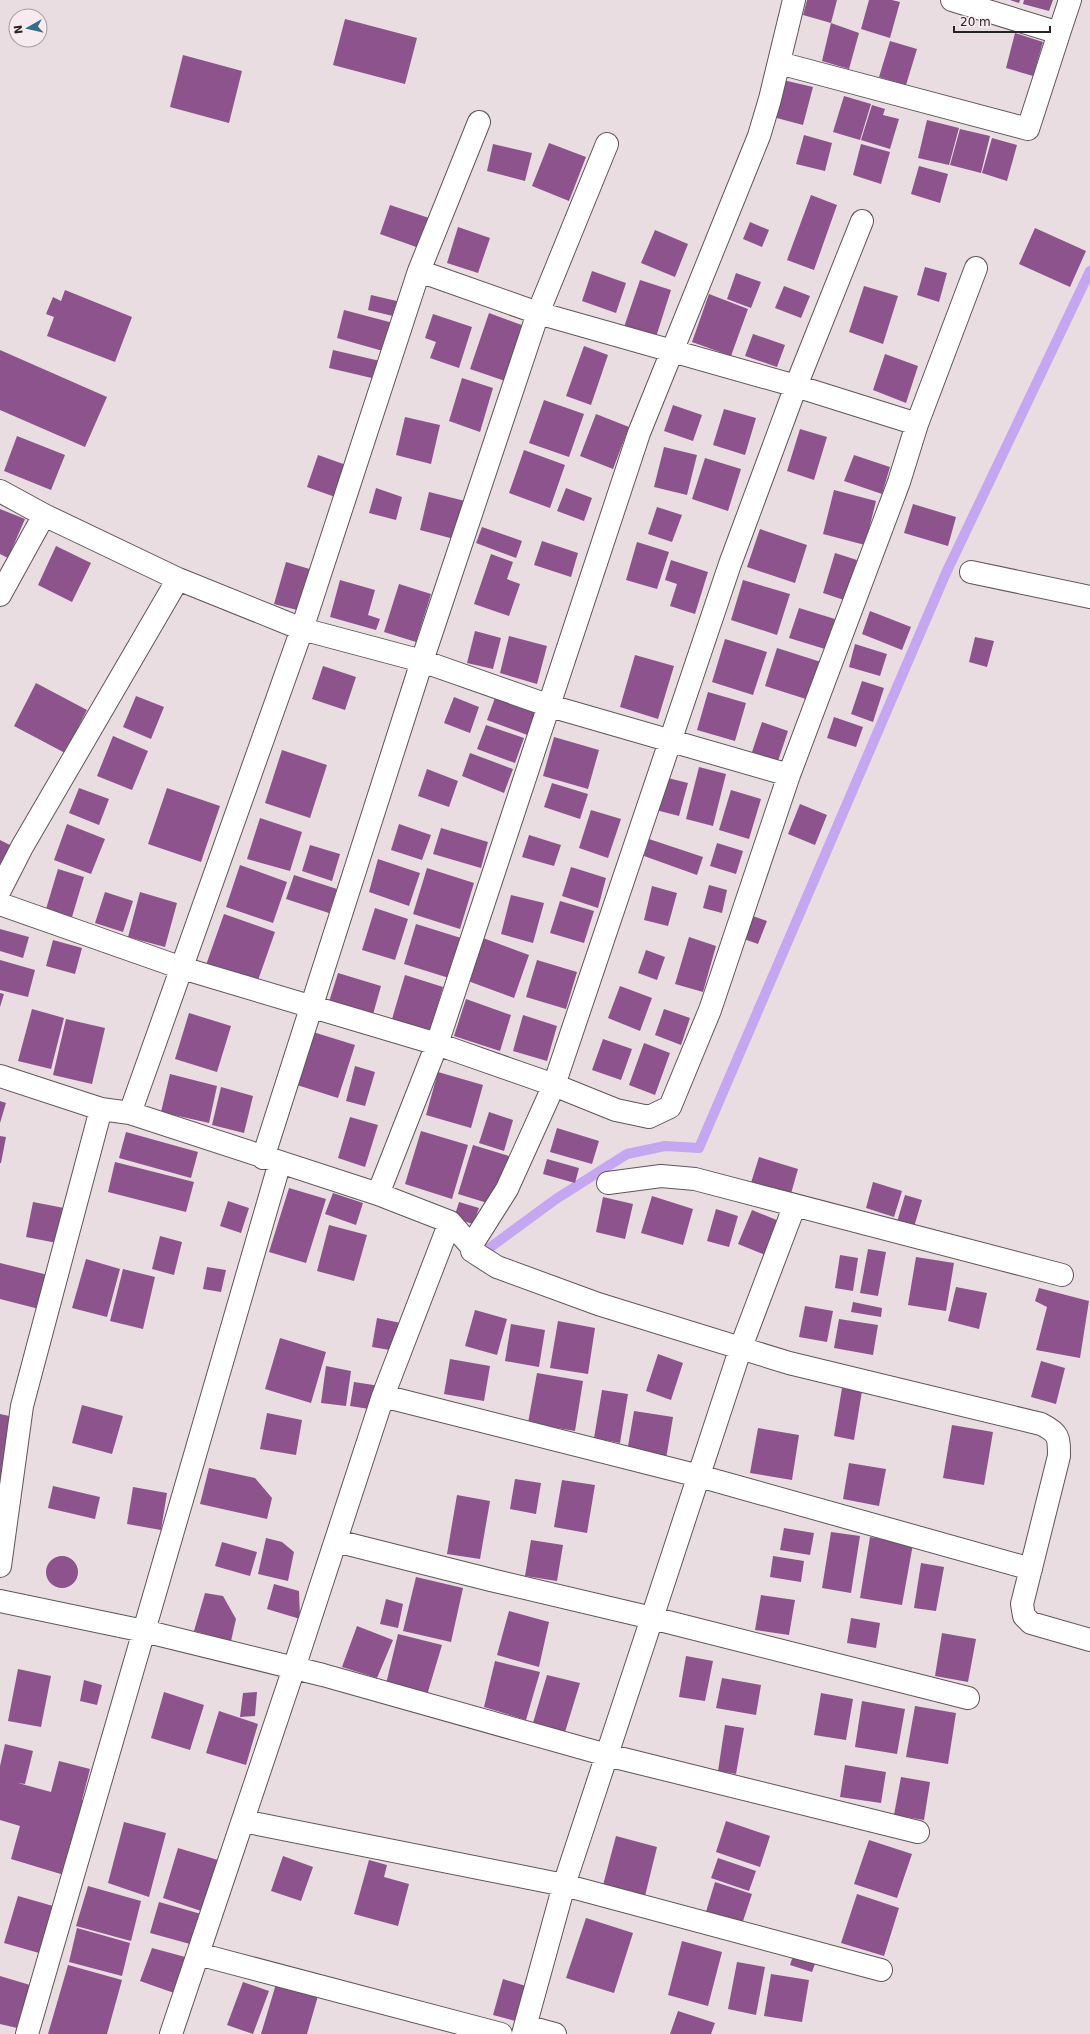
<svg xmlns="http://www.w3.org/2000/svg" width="1090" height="2034" font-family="'DejaVu Sans',sans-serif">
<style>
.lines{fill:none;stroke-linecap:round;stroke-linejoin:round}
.stream{stroke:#c5a6f0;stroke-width:10}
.building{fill:#8c538c}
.minor-casing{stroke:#60555a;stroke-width:24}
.minor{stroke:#fff;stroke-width:22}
</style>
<rect width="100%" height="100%" fill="#eadde2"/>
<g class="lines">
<path class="stream" d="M488 1249 556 1199 627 1154 665 1146 699 1148 946 573 1090 271"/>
</g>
<path class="building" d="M807 0H837L831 23 803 15Z
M869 0H892L900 2 890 38 861 29Z
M1010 0H1020L1019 3Z
M1024 0H1053L1049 11 1023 4Z
M345 19 417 38 405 84 333 65Z
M831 23 859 33 849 69 822 61Z
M1015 33 1043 42 1033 76 1006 68Z
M890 41 917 49 906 85 879 77Z
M183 55 242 71 229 123 170 107Z
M783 80 813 87 803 125 773 117Z
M844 96 871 104 860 140 833 132Z
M872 105 885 109 883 115 899 119 890 149 861 140Z
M927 120 959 128 949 165 918 158Z
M960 129 990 136 981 173 950 165Z
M804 135 832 143 825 171 796 164Z
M992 138 1017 145 1007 181 982 173Z
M549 143 586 157 569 201 532 186Z
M493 144 532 153 525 181 487 171Z
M861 144 890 152 881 184 853 175Z
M919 166 948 174 940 203 911 194Z
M811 195 837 205 814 270 787 260Z
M390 205 429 218 419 248 380 234Z
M750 222 769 230 762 247 743 239Z
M458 227 490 238 478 273 447 263Z
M1035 228 1086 251 1070 287 1019 264Z
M655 230 688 244 675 277 641 263Z
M925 267 947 273 939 302 917 295Z
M592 271 626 283 616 313 582 301Z
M736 273 761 282 751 308 727 299Z
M640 280 671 290 656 337 624 327Z
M784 286 810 296 801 318 775 308Z
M864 286 898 296 883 344 849 332Z
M65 290 132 317 115 362 47 336 54 317 46 314 53 297 61 301Z
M709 294 748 309 731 356 692 342Z
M371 295 401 302 397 317 368 310Z
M344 310 397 324 390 353 337 338Z
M489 313 527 327 508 382 470 369Z
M433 314 472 327 459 368 430 358 436 342 425 338Z
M753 334 785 345 777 367 745 356Z
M584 346 608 355 591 405 566 396Z
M0 350 107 397 85 447 0 410Z
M333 350 380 361 376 379 329 368Z
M885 354 918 366 906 403 873 390Z
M462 378 493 388 480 432 449 421Z
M544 400 584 414 569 457 529 443Z
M673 405 702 415 693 441 664 431Z
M724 409 756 418 745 455 713 445Z
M596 414 629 427 613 469 580 456Z
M405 417 440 425 431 464 396 455Z
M800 429 827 437 814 480 787 471Z
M17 436 65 455 51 490 4 471Z
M664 447 697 455 687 495 654 487Z
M524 450 565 465 550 508 509 493Z
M318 455 349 466 338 498 307 487Z
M854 455 890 467 882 494 844 481Z
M705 458 741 469 728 511 692 499Z
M376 488 402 497 396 520 369 513Z
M566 488 592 498 584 521 557 511Z
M834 490 876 501 865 545 823 534Z
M429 492 465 501 454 539 420 530Z
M913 504 956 517 948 546 904 533Z
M657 507 682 515 672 542 648 534Z
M0 509 25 519 8 558 0 554Z
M482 527 522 541 516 558 476 543Z
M760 529 807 545 795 583 747 567Z
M542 541 578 553 571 577 534 565Z
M637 542 669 552 657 589 626 580Z
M56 546 91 563 72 602 38 585Z
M835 553 857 560 844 600 823 593Z
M491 554 513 562 507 579 520 584 509 616 474 604Z
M671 560 708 572 695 614 670 606 677 584 665 580Z
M286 562 313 570 301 611 274 604Z
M340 580 375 590 368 615 380 619 376 630 330 617Z
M743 580 790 594 777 635 731 620Z
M399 584 431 594 416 642 384 632Z
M799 608 835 619 825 649 789 638Z
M870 611 911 627 902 650 862 634Z
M475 631 501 638 493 669 467 663Z
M509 636 547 646 537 684 500 673Z
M975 637 994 641 987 667 969 662Z
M725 639 767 652 753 695 712 682Z
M855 644 887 654 880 676 849 667Z
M777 648 821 662 809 700 765 686Z
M635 655 674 666 658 719 620 707Z
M323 666 356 677 345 710 312 699Z
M862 681 884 688 873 722 851 714Z
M36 683 87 710 65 753 14 726Z
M708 692 746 703 735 741 697 730Z
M496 695 539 710 530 736 487 720Z
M136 696 164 707 151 739 123 727Z
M454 697 479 707 470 733 444 723Z
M834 717 863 727 856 747 827 738Z
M762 722 788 731 778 761 752 752Z
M486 725 524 738 515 763 477 749Z
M113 736 148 751 132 790 97 776Z
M554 737 599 750 588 789 543 776Z
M282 750 327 765 310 818 265 803Z
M470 753 513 769 504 793 462 776Z
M699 767 726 774 713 826 686 819Z
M427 769 458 781 449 807 418 796Z
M664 777 688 783 679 816 656 810Z
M552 783 588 794 580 819 544 807Z
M79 788 109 799 99 825 69 813Z
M167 788 220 806 201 862 148 844Z
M731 790 761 799 749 839 719 830Z
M800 804 827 815 815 845 788 834Z
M591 810 621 819 608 858 579 848Z
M260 818 302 832 290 871 247 859Z
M67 824 105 839 91 874 54 860Z
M399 824 431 835 422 860 391 850Z
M441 828 488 842 481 868 433 854Z
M529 835 561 845 554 866 522 857Z
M649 839 703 857 697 875 644 856Z
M0 840 12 846 0 870Z
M717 843 743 851 736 874 710 866Z
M310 845 340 854 332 881 302 871Z
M378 859 420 873 409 906 369 892Z
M240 865 287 882 273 923 226 907Z
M571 867 606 878 598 908 562 896Z
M427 868 474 883 460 929 413 914Z
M58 869 84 877 72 917 46 909Z
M294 875 337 889 329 913 286 899Z
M709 885 727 890 722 913 703 908Z
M652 886 677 893 668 926 644 920Z
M105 892 133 901 123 932 95 923Z
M140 892 177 903 165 947 128 937Z
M511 895 544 903 533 943 501 934Z
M560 901 594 911 584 943 550 933Z
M375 908 408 919 395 960 362 950Z
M224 914 275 932 257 983 206 965Z
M750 915 767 921 758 944 741 938Z
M416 924 461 938 449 978 404 964Z
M0 929 29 937 23 958 0 951Z
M689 937 716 946 703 992 675 984Z
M483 938 529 955 514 998 468 981Z
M53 940 82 948 75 974 46 966Z
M646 950 665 957 657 980 638 973Z
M0 960 35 970 28 997 0 990Z
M537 960 577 972 566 1009 526 997Z
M338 973 381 986 372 1018 328 1005Z
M405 975 443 987 430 1030 392 1019Z
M620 986 652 998 640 1031 608 1018Z
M0 993 4 994 0 1007Z
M466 999 511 1015 500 1051 454 1036Z
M32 1009 64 1018 51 1069 18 1061Z
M664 1009 690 1018 681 1045 655 1035Z
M189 1013 231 1026 217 1072 175 1059Z
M523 1015 557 1026 547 1061 513 1051Z
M66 1019 105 1028 92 1084 53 1075Z
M313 1032 355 1045 338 1098 297 1085Z
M603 1039 632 1049 621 1080 592 1070Z
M644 1043 670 1053 655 1095 629 1085Z
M355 1066 375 1072 365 1106 346 1101Z
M438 1072 483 1085 471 1128 426 1115Z
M170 1074 217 1086 209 1123 161 1112Z
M221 1087 253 1096 244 1133 212 1125Z
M0 1101 6 1103 0 1123Z
M489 1112 513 1120 504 1151 479 1143Z
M350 1117 378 1125 365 1167 338 1158Z
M557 1128 599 1141 592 1164 550 1152Z
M421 1131 468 1145 452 1199 405 1184Z
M126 1132 198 1152 191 1178 119 1158Z
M0 1136 6 1137 1 1163H0Z
M473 1145 509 1156 494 1205 458 1194Z
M759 1157 798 1169 790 1197 750 1186Z
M547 1159 579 1168 575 1183 543 1174Z
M115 1162 194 1182 186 1212 108 1192Z
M873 1182 902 1191 894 1217 866 1208Z
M289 1188 326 1199 306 1263 269 1252Z
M333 1193 363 1203 356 1225 325 1214Z
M905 1195 922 1200 914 1227 897 1222Z
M652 1196 693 1209 683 1245 641 1233Z
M603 1197 633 1204 625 1239 596 1232Z
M228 1201 249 1208 241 1233 220 1226Z
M33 1202 64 1208 57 1243 26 1237Z
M459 1202 479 1208 473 1224 454 1218Z
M716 1209 738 1216 729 1247 707 1241Z
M752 1210 779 1221 765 1255 738 1244Z
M329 1225 367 1235 354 1281 317 1271Z
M160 1236 182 1242 174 1275 152 1269Z
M868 1249 886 1252 878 1296 860 1293Z
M840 1255 858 1258 853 1291 835 1288Z
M916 1257 954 1263 946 1311 908 1305Z
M86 1259 120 1269 107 1317 72 1308Z
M0 1263 48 1275 39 1309 0 1299Z
M207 1267 226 1270 221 1292 203 1289Z
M123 1269 155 1277 143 1329 110 1321Z
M956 1287 987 1293 979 1329 948 1321Z
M1039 1288 1089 1301 1080 1358 1036 1350 1047 1307 1035 1301Z
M853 1302 882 1308 881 1317 851 1312Z
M805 1306 833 1311 827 1342 799 1337Z
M475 1310 507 1319 497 1355 465 1346Z
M377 1318 401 1323 396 1351 372 1347Z
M839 1319 878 1325 873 1355 834 1348Z
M558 1321 595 1328 588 1374 550 1368Z
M511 1324 545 1330 539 1367 505 1361Z
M280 1338 326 1352 311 1403 265 1389Z
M658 1354 683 1363 671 1400 646 1391Z
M450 1359 490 1366 484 1401 444 1394Z
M1041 1361 1065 1368 1056 1404 1031 1397Z
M326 1366 351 1371 346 1406 321 1403Z
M537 1373 583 1381 575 1431 528 1423Z
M354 1382 380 1386 376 1410 350 1406Z
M842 1388 862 1391 854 1440 834 1436Z
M602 1390 628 1394 620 1443 594 1438Z
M82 1405 123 1416 112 1454 72 1443Z
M634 1411 673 1417 666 1459 627 1452Z
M267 1413 302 1420 296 1455 260 1449Z
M0 1414 14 1417 1 1481H0Z
M952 1425 993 1432 984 1485 943 1478Z
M758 1428 799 1435 792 1480 750 1473Z
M849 1463 886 1469 879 1506 843 1499Z
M209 1468 255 1478 272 1498 267 1519 200 1504Z
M515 1479 541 1483 536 1514 510 1509Z
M562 1480 595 1485 587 1533 554 1527Z
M53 1486 100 1497 95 1519 48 1508Z
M133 1487 167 1493 161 1530 127 1524Z
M457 1495 490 1501 480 1559 447 1554Z
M784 1528 814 1533 810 1555 780 1550Z
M831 1532 860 1536 851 1593 822 1588Z
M870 1537 913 1544 902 1605 860 1598Z
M266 1538 282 1542 294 1552 288 1581 258 1574Z
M531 1540 563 1545 557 1581 525 1576Z
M222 1542 257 1552 250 1576 215 1566Z
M773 1556 804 1561 801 1582 770 1577Z
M46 1572a16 16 0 1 1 32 0a16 16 0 1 1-32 0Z
M921 1563 944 1567 936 1611 914 1608Z
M416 1577 463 1588 451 1642 403 1631Z
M274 1584 299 1591 300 1619 267 1609Z
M205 1593 223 1596 236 1619 231 1641 194 1631Z
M761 1595 795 1600 789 1635 755 1630Z
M386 1599 403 1604 398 1628 380 1624Z
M509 1611 549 1622 539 1667 497 1655Z
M851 1618 880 1623 876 1648 847 1643Z
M357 1626 393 1640 377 1678 342 1667Z
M942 1633 976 1639 968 1682 935 1676Z
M398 1634 442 1645 427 1695 386 1684Z
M686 1656 713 1661 705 1701 679 1697Z
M495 1661 540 1672 526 1720 484 1707Z
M18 1669 51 1676 41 1727 8 1721Z
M547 1675 580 1683 565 1732 533 1723Z
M722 1678 761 1685 756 1715 716 1708Z
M84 1680 102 1685 97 1705 80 1701Z
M164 1692 204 1705 190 1750 151 1738Z
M257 1692 255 1716 240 1717 243 1693Z
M821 1693 853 1699 846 1740 814 1735Z
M862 1701 905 1709 897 1754 855 1747Z
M915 1706 956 1713 948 1764 906 1757Z
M219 1711 258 1724 246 1765 206 1753Z
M725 1725 744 1728 736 1774 718 1771Z
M5 1744 33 1751 25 1784 18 1783 51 1792 59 1761 90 1769 82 1800 85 1802 64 1875 11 1859 20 1826 0 1820V1766Z
M845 1765 886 1772 881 1803 840 1797Z
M901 1777 930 1782 924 1820 894 1815Z
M726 1821 770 1836 760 1867 716 1852Z
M124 1822 166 1833 149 1897 108 1883Z
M616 1836 657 1847 644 1900 602 1889Z
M869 1840 912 1854 897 1898 854 1884Z
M178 1848 218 1860 201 1911 163 1898Z
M283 1856 313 1867 301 1901 271 1891Z
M718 1858 756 1871 749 1891 711 1878Z
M369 1860 387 1865 384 1877 409 1884 398 1926 354 1914Z
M715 1882 752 1894 741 1927 705 1915Z
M88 1886 141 1901 131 1941 76 1926Z
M857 1894 899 1908 884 1956 841 1943Z
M18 1896 53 1906 39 1953 4 1943Z
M159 1902 201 1914 190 1944 150 1933Z
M586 1918 633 1933 614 1993 566 1978Z
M77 1928 130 1943 122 1976 69 1962Z
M682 1941 722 1952 708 2006 668 1995Z
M152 1948 189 1958 177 1994 140 1981Z
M793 1956 815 1964 812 1972 790 1965Z
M737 1962 765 1967 756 2015 728 2009Z
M68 1965 122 1980 107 2034H48Z
M771 1974 809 1980 802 2022 764 2016Z
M0 1976 30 1985 17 2028 0 2024Z
M503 1979 529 1987 519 2022 493 2015Z
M243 1982 269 1991 253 2034 227 2025Z
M276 1984 318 1996 307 2034H261Z
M678 2011 715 2023 711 2034H670Z"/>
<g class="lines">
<g class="minor-casing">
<path id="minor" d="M1059 33 1070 0
M779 63 1028 129 1059 33 952 0
M419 271 538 313 796 386 917 424
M0 491 44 515 178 579 302 629 422 661 550 706 789 775
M971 572 1090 597
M0 595 44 515
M0 890 22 847 178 579
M0 904 182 968 437 1044 554 1085 616 1110 649 1117 670 1107 710 1010 789 775 899 482 917 424 976 268
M0 1076 101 1109 130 1113 378 1194 450 1222 471 1246 472 1251 497 1267 598 1304 789 1363 1041 1424C1059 1433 1059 1437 1059 1456L1022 1604 1024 1616 1031 1623 1090 1640
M130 1113 302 629 419 271 479 122
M263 1158 422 661 538 313 607 144
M608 1183 661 1176 695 1179 1062 1275
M378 1194 437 1044 639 433 759 136 770 99 794 0
M471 1246 507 1189 554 1085 730 564 796 386 862 221
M383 1396 699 1476 1031 1569
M336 1541 491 1580 652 1618 968 1698
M0 1566 22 1406 101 1109
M0 1601 144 1631 323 1675 607 1755 918 1832
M243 1821 564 1885 881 1970
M198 1954 501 2034
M526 2026 555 2034
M27 2034 280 1162
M171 2034 294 1668 383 1396 450 1222
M523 2034 564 1885 652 1618 741 1347 794 1207"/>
</g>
<use href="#minor" class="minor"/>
</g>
<g transform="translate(28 28) rotate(262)"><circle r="19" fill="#f7ebf0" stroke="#a49b9f"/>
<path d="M0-3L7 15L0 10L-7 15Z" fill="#366d87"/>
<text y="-6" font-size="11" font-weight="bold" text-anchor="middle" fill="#282425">N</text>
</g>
<path d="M954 26v6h96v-6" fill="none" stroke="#282425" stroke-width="2"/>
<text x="960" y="26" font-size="12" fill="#282425" stroke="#f7ebf0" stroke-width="3" paint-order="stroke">20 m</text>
</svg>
